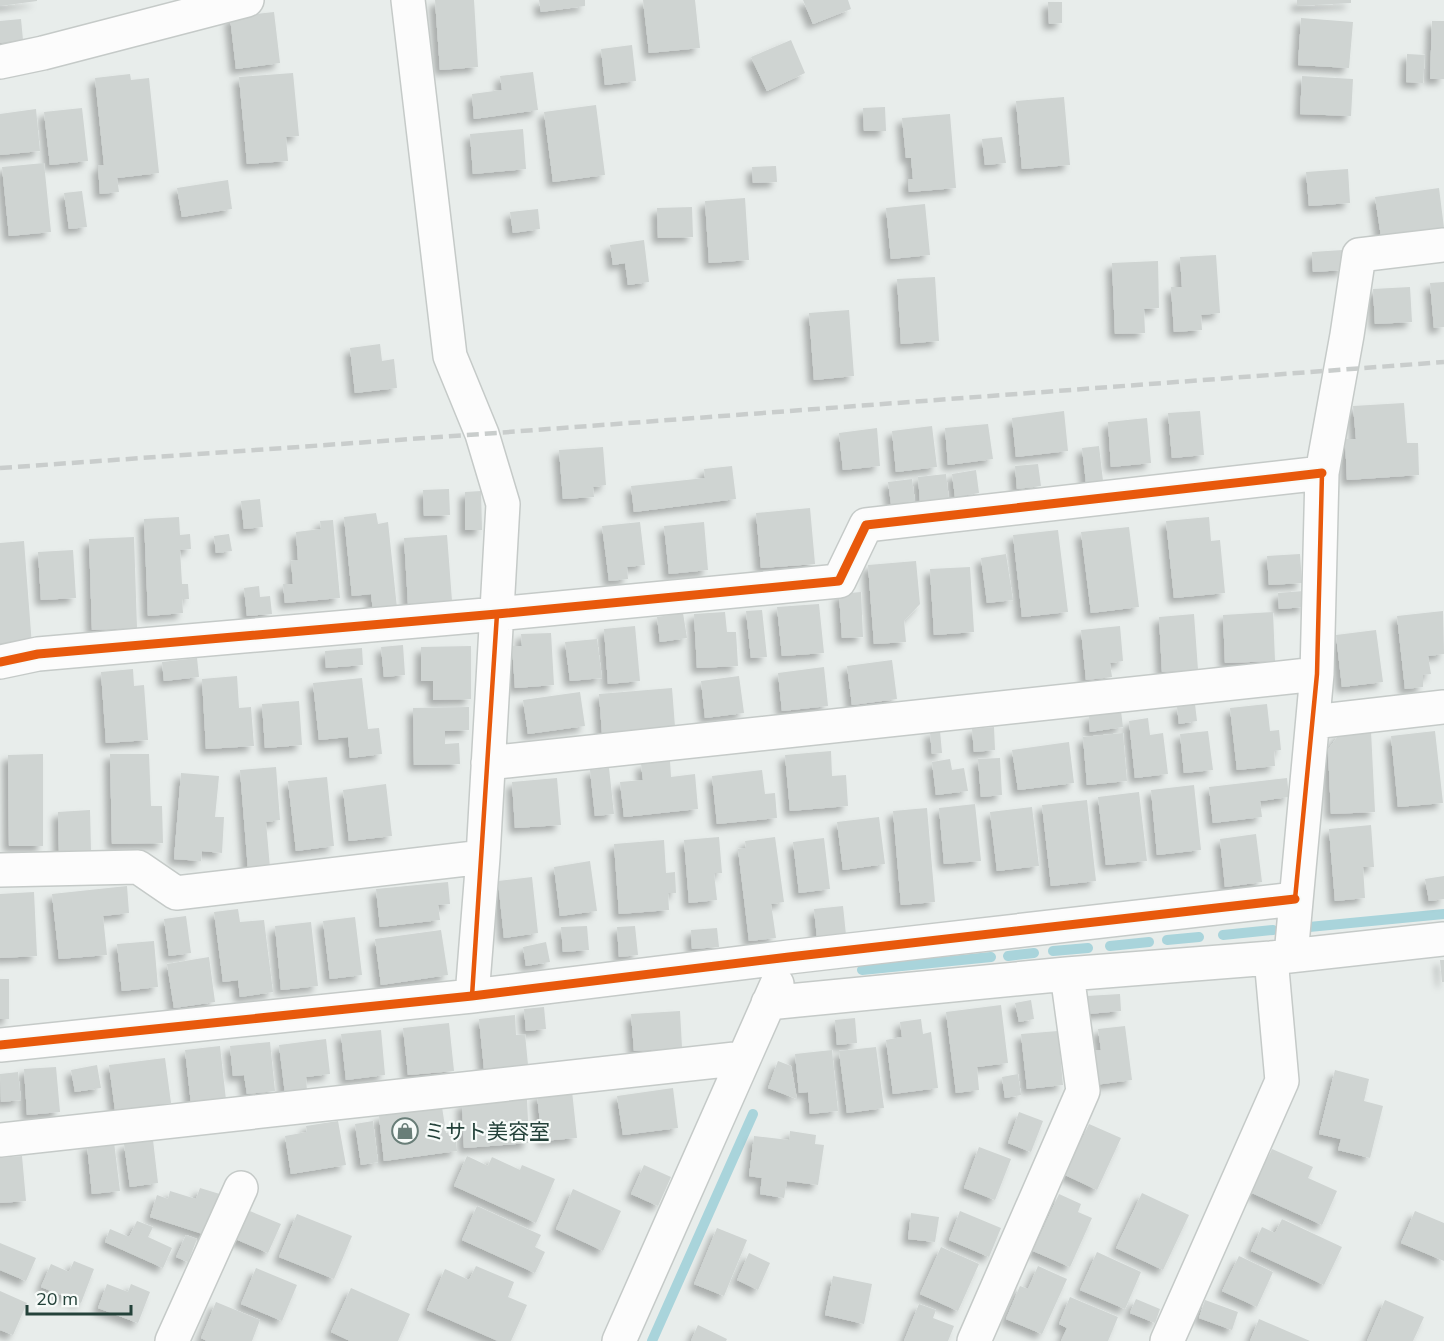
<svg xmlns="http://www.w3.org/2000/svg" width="1444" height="1341" font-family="Mulish,'Noto Sans JP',sans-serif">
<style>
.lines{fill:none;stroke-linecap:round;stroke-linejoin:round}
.stream{stroke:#a9d4db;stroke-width:10}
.building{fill:#cfd4d2;filter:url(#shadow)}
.minor-casing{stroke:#c5cac8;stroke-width:36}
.minor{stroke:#fcfcfc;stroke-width:33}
.rail{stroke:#c9cdcc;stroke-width:4.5;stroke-dasharray:12 6;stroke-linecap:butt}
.cycleway-casing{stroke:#f7fbf9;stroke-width:13}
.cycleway{stroke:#e8590c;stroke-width:9}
.marked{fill:none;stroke:#e8590c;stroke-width:4.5;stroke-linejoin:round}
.labels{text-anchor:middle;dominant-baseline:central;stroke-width:4.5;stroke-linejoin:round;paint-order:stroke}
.poi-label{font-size:21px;fill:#24423a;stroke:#f7fbf9;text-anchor:start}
</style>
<defs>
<filter id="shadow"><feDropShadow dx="-5.5" dy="5.5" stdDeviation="3" flood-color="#0004"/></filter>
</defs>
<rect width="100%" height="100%" fill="#e8edeb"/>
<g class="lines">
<path class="stream" d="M1309 927 1444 914
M1223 935 1273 930
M1167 940 1199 937
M1110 946 1149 942
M1053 951 1088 948
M1008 956 1034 953
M862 970 991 957
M652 1341 753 1114"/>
</g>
<path class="building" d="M0 0H37V1L0 6Z
M435 0H474L478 67 440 70Z
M539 0H585V6L541 12Z
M643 0H695L700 48 649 53Z
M803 0H848L851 9 813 24Z
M1297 0H1351V3L1297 6Z
M1048 2H1062V23L1049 24Z
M274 12 280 63 236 69 230 17Z
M1301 18 1353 22 1349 68 1298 65Z
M21 19 23 40 0 43V21Z
M1432 21H1444V79H1430Z
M791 40 805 73 767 91 751 57Z
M632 45 636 81 605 85 601 49Z
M1407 54 1425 55 1423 83 1406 82Z
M533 72 538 110 474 119 472 94 502 90 500 76Z
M293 73 299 136 286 137 288 161 247 164 239 77Z
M130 74 131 80 149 78 159 173 117 178 119 192 100 194 98 166 104 165 95 78Z
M1302 76 1353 79 1351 116 1300 114Z
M1064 97 1070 165 1022 169 1016 101Z
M596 105 605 175 553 182 544 112Z
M885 107 886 131H864L863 108Z
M82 108 88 161 50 165 44 112Z
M36 109 40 151 0 155V114Z
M950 114 956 188 909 192 908 179H913L911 158H906L902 118Z
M523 129 526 169 473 174 470 134Z
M1002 137 1006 163 985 165 982 139Z
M44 163 51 232 9 236 2 167Z
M776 166 777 182 753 183 752 167Z
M1348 169 1350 203 1309 206 1306 172Z
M228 180 232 209 182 217 177 188Z
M1439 188 1444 228 1381 237 1375 197Z
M82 191 87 227 69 229 64 193Z
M745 198 749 260 709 263 705 201Z
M925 204 930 255 891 259 886 208Z
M692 207 693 237 658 238 657 208Z
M538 209 540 229 513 233 510 212Z
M644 240 649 282 628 285 625 263 613 265 610 245Z
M1343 250 1344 270 1313 272 1312 252Z
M1216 255 1220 313 1201 315 1202 330 1174 332 1171 287H1182L1180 257Z
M1158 261 1159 308 1144 309 1145 333 1115 334 1112 263Z
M935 277 939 341 901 344 897 279Z
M1444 282V327L1434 328 1430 283Z
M1410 287 1412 322 1375 324 1373 289Z
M849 310 854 376 814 380 809 313Z
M380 344 382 361 394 359 397 388 355 393 350 348Z
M1404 403 1407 443H1418L1419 475 1347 480 1345 439H1356L1353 406Z
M1064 411 1068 451 1016 457 1012 418Z
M1200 411 1204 455 1172 458 1168 413Z
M1147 418 1151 463 1111 467 1108 422Z
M988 424 993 459 948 465 945 428Z
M932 426 937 467 896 472 892 431Z
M877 428 880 466 843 470 839 433Z
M1099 446 1103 481 1086 483 1082 448Z
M603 447 606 485 593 487 594 497 563 499 559 450Z
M1038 464 1041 486 1017 489 1015 466Z
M732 466 736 499 634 512 631 486 705 478 704 469Z
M976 470 979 493 955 497 952 474Z
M946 474 949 499 920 502 918 477Z
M912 479 915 501 891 504 888 482Z
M449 489 450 515 424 516 423 490Z
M481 491 482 530H465V492Z
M260 499 263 527 244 529 241 501Z
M810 508 815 564 761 568 756 513Z
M376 513 378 524 388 522 397 608 373 611 371 594 352 596 344 517Z
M179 517 180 535 190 534 191 549 180 550 182 584H188L189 599H182L183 613 148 616 144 519Z
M1209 517 1211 541 1220 540 1225 593 1174 598 1166 521Z
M333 520 340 598 285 603 283 584H293L291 561 298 560 296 532 321 529 320 521Z
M640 522 645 565 627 567 628 579 609 581 602 526Z
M704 522 708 570 669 574 664 526Z
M1129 527 1139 607 1091 613 1081 532Z
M1058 530 1068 612 1022 617 1013 535Z
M229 534 232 551 216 553 214 536Z
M447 535 452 601 408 604 404 538Z
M134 537 137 628 92 630 89 539Z
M24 541 32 646 0 649V543Z
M73 550 76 598 41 600 38 552Z
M1006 554 1013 600 987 603 981 558Z
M1300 554 1302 583 1269 585 1267 556Z
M916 561 920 604 904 621 906 642 874 644 868 565Z
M970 567 974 632 934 635 930 569Z
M259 586 260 597 270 596 272 614 247 616 244 588Z
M1304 591 1305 607 1279 609 1278 593Z
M861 592 863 637 842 638 839 594Z
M819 604 824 653 782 656 777 607Z
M762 610 767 657 751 658 746 611Z
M1443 611 1444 654 1428 656 1431 674 1423 675V687L1405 689 1397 616Z
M725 612 727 632H736L738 666 697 668 694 614Z
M1273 612 1275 661 1225 663 1223 615Z
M683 613 687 638 660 642 657 617Z
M1194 614 1198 670 1162 672 1159 617Z
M635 626 640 681 608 684 604 629Z
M1120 626 1123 661 1110 663 1112 677 1086 680 1081 630Z
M1376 630 1383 682 1342 687 1336 635Z
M551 633 554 685 515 688 512 646H522L521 634Z
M597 639 602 678 570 681 565 642Z
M403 645 405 675 384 677 381 647Z
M471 646V699L433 700V681H421V647Z
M362 648 363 665 326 668 325 651Z
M197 658 199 677 164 681 162 662Z
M892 660 897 699 852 705 847 666Z
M824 667 828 706 782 711 778 673Z
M133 669 134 686 144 685 148 740 106 743 101 672Z
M237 676 239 708 251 707 254 746 206 749 202 679Z
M739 676 744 713 705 718 701 681Z
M362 678 368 729 379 728 382 754 350 758 348 737 319 740 313 683Z
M672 688 675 727 602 733 599 694Z
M580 692 585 726 528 734 523 700Z
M299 701 302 745 265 748 262 704Z
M1195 704 1197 721 1179 724 1177 707Z
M1267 704 1270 731 1279 730 1281 750 1274 751 1275 766 1237 770 1230 708Z
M469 707V730L445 731V744L459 743 460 764 414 765 413 708Z
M1121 711 1123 727 1090 732 1089 716Z
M1148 718 1150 735 1163 733 1168 774 1135 778 1129 721Z
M994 727 995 750 974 752 972 729Z
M940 731 942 753 932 754 930 732Z
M1208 731 1213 770 1184 773 1180 734Z
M1371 731 1375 812 1331 814 1328 750 1340 733Z
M1435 731 1443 803 1398 807 1391 736Z
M1123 733 1127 781 1087 785 1083 737Z
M1069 742 1074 783 1018 790 1012 750Z
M831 751 832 776 846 775 848 806 790 811 785 755Z
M43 754V846H9L8 755Z
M110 754H149L151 806H162L163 843 112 844Z
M1000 758 1002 795 981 797 978 759Z
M950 759 952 770 964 768 968 791 936 795 932 762Z
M670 761 671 777 695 774 698 809 624 817 620 782 643 780 641 764Z
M276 767 280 820 266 822 270 868 248 870 240 770Z
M609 768 614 814 595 816 590 770Z
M762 770 765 794 775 793 777 818 717 824 712 776Z
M181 773 219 776 215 817H224L222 853 202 851 201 861 174 859Z
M327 777 334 846 296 851 288 781Z
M557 778 561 825 515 828 512 782Z
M1287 778 1289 797 1260 801 1262 817 1213 823 1209 787Z
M386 784 392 836 349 841 343 790Z
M1194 785 1201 850 1157 855 1151 790Z
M1139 792 1147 861 1106 865 1098 797Z
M1087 800 1096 881 1051 886 1042 805Z
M975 804 981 861 944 864 939 808Z
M1032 807 1039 866 997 871 990 812Z
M927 808 935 902 901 905 893 811Z
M90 810 91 851 59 852 58 812Z
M879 817 885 864 843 870 837 822Z
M1371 825 1374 867H1363L1365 898 1335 901 1329 829Z
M1256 834 1262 882 1225 887 1220 839Z
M719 837 722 873H714L717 900 689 903 684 840Z
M775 837 784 902 771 904 776 938 749 941 738 849 746 848 745 841Z
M824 838 830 889 799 893 793 842Z
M664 840 666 873 675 872 676 893H668L669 910 619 914 614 844Z
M590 861 597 911 560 916 554 867Z
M1444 876V899L1429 901 1425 879Z
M532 877 538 933 504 938 498 881Z
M448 882 450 904 438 905 440 920 380 927 376 889Z
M127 886 129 913 103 916 107 955 59 959 52 894Z
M34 892 37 956 0 958V894Z
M843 906 846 935 817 938 814 909Z
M238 909 240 922 264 920 273 992 240 997 238 980 223 982 214 912Z
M186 916 191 953 169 956 164 919Z
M355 917 362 975 330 979 323 921Z
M311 922 318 986 281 990 275 926Z
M587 926 589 950 563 952 561 927Z
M635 926 638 955 619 957 617 927Z
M717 928 719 947 692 949 691 930Z
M441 930 448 975 381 985 375 939Z
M154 941 158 987 122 991 117 944Z
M546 942 550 962 526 966 523 947Z
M209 957 215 1002 174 1008 167 964Z
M1440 960H1444V982H1442Z
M0 979H9V1019H0Z
M1120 994 1121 1011 1088 1014 1087 996Z
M1031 1000 1034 1019 1019 1022 1015 1003Z
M1001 1005 1008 1063 977 1067 979 1090 956 1093 946 1012Z
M544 1007 546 1029 526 1031 524 1009Z
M680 1011 682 1048 634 1051 631 1014Z
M515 1015 516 1035 525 1034 528 1065 484 1069 479 1019Z
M855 1018 857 1043 837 1045 835 1020Z
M921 1019 923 1034 931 1032 938 1088 893 1094 886 1040 902 1037 900 1022Z
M449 1023 454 1071 408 1075 403 1028Z
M1125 1026 1132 1080 1095 1085 1090 1051 1101 1050 1098 1029Z
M381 1030 385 1075 346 1080 341 1034Z
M1058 1031 1063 1085 1027 1089 1021 1034Z
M326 1039 330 1074 306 1077 307 1091 285 1094 279 1045Z
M270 1042 275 1091 247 1094 244 1075 233 1076 230 1046Z
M220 1046 226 1100 191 1104 185 1050Z
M876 1047 884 1108 847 1113 839 1051Z
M832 1050 838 1111 810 1114 808 1092 799 1093 795 1054Z
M165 1058 171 1103 115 1110 109 1065Z
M778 1061 791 1066 797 1099 768 1088Z
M97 1065 101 1088 75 1092 71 1070Z
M56 1067 60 1112 27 1115 24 1069Z
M1335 1070 1369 1079 1364 1101 1383 1106 1370 1158 1338 1150 1341 1139 1319 1134Z
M18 1072 21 1100 1 1102 0 1074Z
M1018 1074 1021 1095 1005 1098 1002 1077Z
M673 1088 678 1128 623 1135 617 1096Z
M572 1091 577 1138 542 1141 537 1095Z
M527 1099 529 1143 464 1148 462 1103Z
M442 1107 446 1133 455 1131 457 1151 384 1161 379 1116Z
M1019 1112 1043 1121 1031 1152 1008 1143Z
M338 1121 346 1165 291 1174 285 1136 307 1132 306 1126Z
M373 1121 378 1162 361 1165 355 1124Z
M1089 1124 1121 1138 1097 1190 1065 1175Z
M790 1131 816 1135 815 1144 824 1145 818 1185 787 1181 784 1198 760 1194 762 1178 749 1176 754 1136 789 1140Z
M153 1140 158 1183 130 1187 124 1144Z
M114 1142 120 1191 92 1194 87 1145Z
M979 1147 1011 1159 995 1200 964 1188Z
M1272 1149 1313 1167 1308 1178 1337 1191 1322 1225 1252 1193Z
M22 1156 26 1201 0 1203V1158Z
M467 1156 488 1166 492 1157 520 1170 522 1165 555 1179 536 1223 454 1186Z
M644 1165 671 1177 658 1206 631 1194Z
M200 1188 223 1195 209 1236 150 1217 157 1195 168 1199 170 1191 196 1199Z
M573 1189 621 1211 603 1251 556 1229Z
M1142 1193 1189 1215 1163 1270 1116 1248Z
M1059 1194 1081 1204 1078 1212 1092 1218 1070 1267 1033 1251Z
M477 1206 541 1235 535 1247 545 1252 535 1273 462 1240Z
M245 1209 281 1224 268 1253 233 1238Z
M960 1211 1001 1228 989 1257 949 1240Z
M1415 1211 1444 1223V1261L1401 1243Z
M911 1213 939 1217 935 1242 908 1239Z
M297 1214 352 1236 334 1279 279 1257Z
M1282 1219 1342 1247 1324 1285 1251 1251 1262 1227 1275 1233Z
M137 1221 153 1227 148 1237 172 1248 163 1268 105 1242 110 1229 129 1237Z
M717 1228 747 1240 724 1296 694 1284Z
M186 1235 197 1239 188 1262 176 1257Z
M0 1243 36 1258 26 1281 0 1270Z
M941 1247 979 1264 958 1311 920 1294Z
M1097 1252 1141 1272 1125 1309 1080 1290Z
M749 1253 770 1263 758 1290 737 1280Z
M1239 1256 1273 1272 1257 1307 1222 1291Z
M74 1261 94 1269 81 1303 41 1287 51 1264 69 1272Z
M476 1266 514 1282 508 1297 527 1305 511 1341H498L427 1310 445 1269 469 1280Z
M1038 1266 1067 1279 1042 1334 1006 1319 1020 1286 1028 1289Z
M256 1268 297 1285 282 1321 241 1304Z
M833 1276 872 1284 864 1324 825 1315Z
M107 1284 128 1292 131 1284 150 1292 138 1323 98 1308Z
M351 1288 410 1314 398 1341H350L331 1332Z
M0 1291 27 1303 13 1335 0 1330Z
M1070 1297 1118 1317 1108 1341H1061L1067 1328 1059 1324Z
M1136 1299 1160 1309 1155 1323 1130 1313Z
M1205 1300 1238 1312 1232 1330 1199 1318Z
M1385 1300 1424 1317 1413 1341H1367Z
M216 1302 260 1320 252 1341H207L201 1338Z
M919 1304 936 1310 933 1318 954 1326 948 1341H904Z
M1259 1319 1310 1341H1250Z
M698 1325 727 1339 726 1341H691Z"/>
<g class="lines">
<g class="minor-casing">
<path id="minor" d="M408 0 450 356 482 434 503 504 483 857 472 996
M0 62 43 53 247 0
M0 662 38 654 497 614 839 581 866 525 1322 473
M1313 722 1444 707
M488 763 1317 674
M0 870 138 867 176 893 483 857
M1291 955 1317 674 1322 473 1347 335 1359 255 1444 245
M768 1003 1067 974 1271 958 1444 939
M0 1045 472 996 789 957 1295 899
M0 1140 744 1058
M172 1341 241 1188
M619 1341 777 984
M974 1341 1083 1091 1067 974
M1167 1341 1282 1081 1271 958"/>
</g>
<use href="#minor" class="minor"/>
<path class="rail" d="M0 468 482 434 1444 362"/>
<g class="cycleway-casing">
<path id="cycleway" d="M0 662 38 654 497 614 839 581 866 525 1322 473
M0 1045 472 996 789 957 1295 899"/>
</g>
<use href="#cycleway" class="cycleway"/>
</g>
<path class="marked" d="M1322 473 1317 674 1295 899 472 996 497 614 839 581 866 525Z"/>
<defs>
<g id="shop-ring" transform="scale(1.35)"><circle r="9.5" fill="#f7fbf9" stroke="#697e78" stroke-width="1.5"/><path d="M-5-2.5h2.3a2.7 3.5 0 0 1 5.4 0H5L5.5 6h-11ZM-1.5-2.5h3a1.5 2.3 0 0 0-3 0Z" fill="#697e78"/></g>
</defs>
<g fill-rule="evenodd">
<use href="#shop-ring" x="405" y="1131"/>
</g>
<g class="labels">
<g class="poi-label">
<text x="424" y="1131">ミサト美容室</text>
</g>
</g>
<path d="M27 1305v9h104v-9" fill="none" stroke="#24423a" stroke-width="3"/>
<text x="36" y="1305" font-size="18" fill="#24423a" stroke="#f7fbf9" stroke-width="4.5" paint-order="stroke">20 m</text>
</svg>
